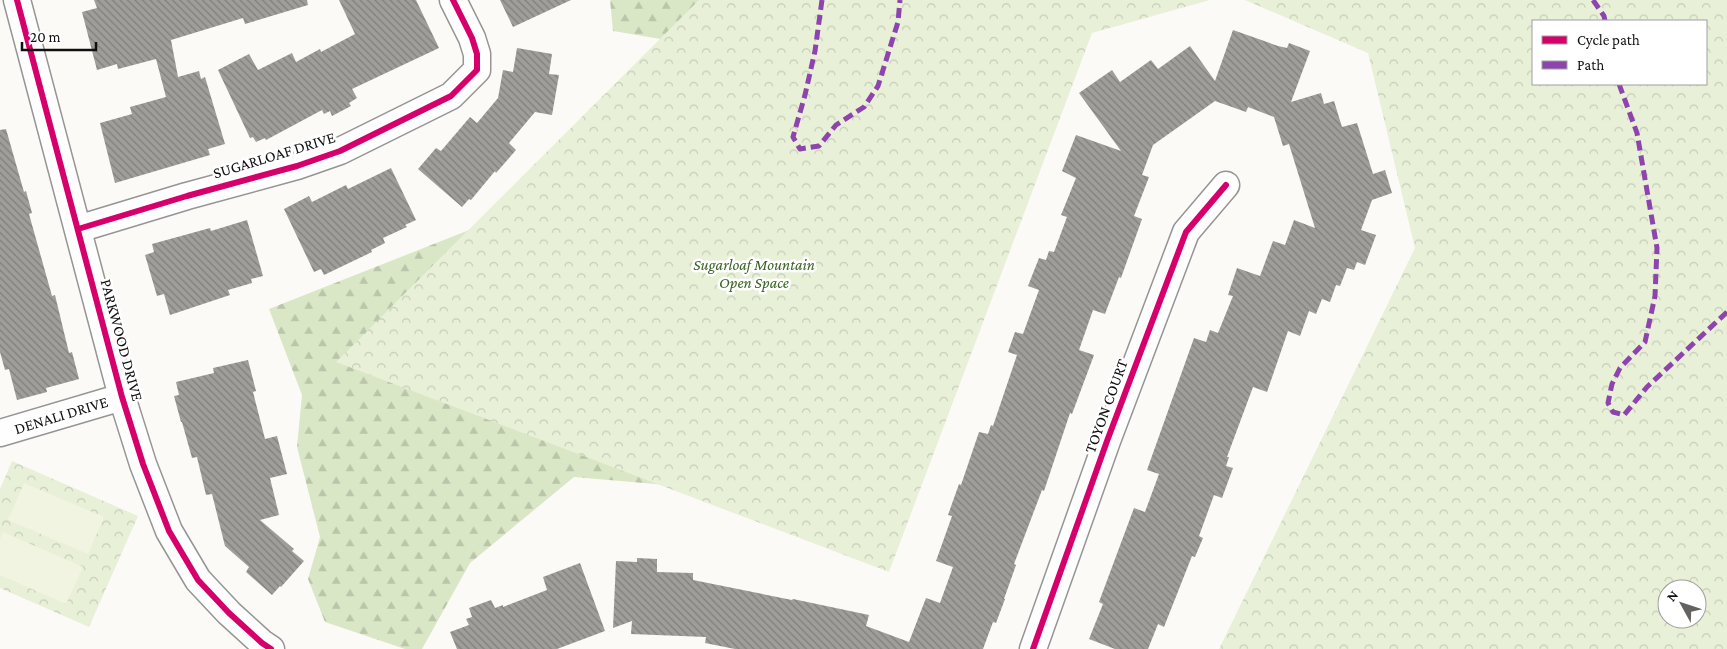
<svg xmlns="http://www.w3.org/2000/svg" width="1727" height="649" font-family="'Crimson Pro',serif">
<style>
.forest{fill:url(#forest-firs)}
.park{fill:url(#park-crowns);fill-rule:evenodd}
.pitch{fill:#f1f4e1}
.building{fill:url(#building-back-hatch)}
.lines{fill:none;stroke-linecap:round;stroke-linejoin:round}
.street-casing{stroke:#969594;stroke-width:29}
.street{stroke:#fffefe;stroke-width:26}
.quiet{stroke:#8e44ad;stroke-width:5;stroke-dasharray:10 5;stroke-linecap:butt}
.cycleway-casing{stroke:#fff;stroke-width:9}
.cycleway{stroke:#d6006c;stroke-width:6}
.labels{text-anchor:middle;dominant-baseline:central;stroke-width:5;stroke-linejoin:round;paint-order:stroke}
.street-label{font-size:16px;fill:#101010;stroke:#fff}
.park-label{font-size:16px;font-style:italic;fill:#386424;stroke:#fff}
</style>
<defs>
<pattern id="forest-firs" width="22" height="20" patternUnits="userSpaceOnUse" patternTransform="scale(1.25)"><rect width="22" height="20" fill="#dae7c6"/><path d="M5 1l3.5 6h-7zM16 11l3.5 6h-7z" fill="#bac5a9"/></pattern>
<pattern id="park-crowns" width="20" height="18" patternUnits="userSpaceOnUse" patternTransform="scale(1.25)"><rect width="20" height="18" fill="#e8f0d8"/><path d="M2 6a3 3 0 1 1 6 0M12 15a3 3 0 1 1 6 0" fill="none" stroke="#c6cdb8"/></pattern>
<pattern id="building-back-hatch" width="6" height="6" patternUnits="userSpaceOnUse" patternTransform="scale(1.25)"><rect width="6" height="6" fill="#a09e9b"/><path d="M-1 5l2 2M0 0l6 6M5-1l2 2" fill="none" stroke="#817f7d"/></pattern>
</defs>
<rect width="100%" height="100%" fill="#fcfaf6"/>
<path class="forest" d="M610 0H1118L690 487 574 477 470 563 422 649H405L325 622 308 579 320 537 297 447 302 395 269 309 497 219 714 48 613 31Z"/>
<path class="park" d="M699 0H1210L1092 33 889 572 336 362Z
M1245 0H1727V649H1219L1415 248 1368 53ZM1706 21V84H1533V21ZM1667 589H1697V619H1667Z
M12 461 138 516 89 627 0 588V489Z"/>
<path class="pitch" d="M24 483 104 517 88 554 8 520Z
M3 532 83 567 66 604 0 575V539Z"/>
<path class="building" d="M94 0H307L308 5 245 24 243 18 171 40 178 77 199 71 201 79 205 77 225 144 208 149 210 155 115 183 100 123 132 114 130 107 166 97 156 59 118 69 117 64 97 70 82 12 97 8Z
M339 0H416L439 48 352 89 357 98 349 103 351 106 332 116 330 111 324 114 322 110 266 140 265 138 256 142 253 137 250 138 218 70 249 54 258 70 292 53 296 62 320 49 321 52 355 34Z
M500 0H571L513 27Z
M1233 30 1278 46 1287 48 1289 43 1310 51 1291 102 1321 93 1324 104 1334 101 1342 127 1357 123 1373 174 1385 170 1392 193 1372 200 1361 230 1376 235 1365 265 1357 262 1354 270 1347 268 1340 286 1336 285 1330 302 1322 299 1316 314 1309 311 1300 336 1288 331 1267 392 1253 387 1227 457H1229L1226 466 1233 468 1222 498 1214 495 1199 536 1203 538 1195 557 1192 556 1164 627 1158 624 1148 649H1115L1089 639 1103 604 1099 602 1134 508 1145 512 1159 474 1147 470 1194 338 1206 342 1210 330 1218 333 1233 296 1228 295 1237 268 1260 276 1273 241 1285 245 1294 220 1315 228 1289 144 1283 146 1274 117 1248 107 1246 112 1215 101 1153 145 1142 175 1149 177 1134 216 1142 219 1121 278 1119 277 1105 314 1093 310 1079 350 1094 355 1072 414 1070 413 1044 491 1042 490 1014 564 1016 565 1004 599H1005L996 623 993 622 983 649H735L705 643 706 637 631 634 632 621 613 628 616 561 637 562V558L657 559V572L693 573V580L792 600 793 599 869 615 866 626 909 642 926 598 940 603 953 567 936 561 952 516 948 515 959 484 961 485 979 432 988 434 991 425 993 426 1017 355 1008 352 1015 332 1023 334 1039 290 1028 286 1039 258 1046 260 1049 251 1054 252 1067 217 1061 215 1076 178 1062 171 1076 135 1121 151 1079 93 1112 70 1120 82 1151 60 1158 69 1190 46 1215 81Z
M517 48 552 54 549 74 559 75 552 115 535 112 509 143 516 150 496 173 495 171 471 200 469 199 462 207 418 169 436 148 441 151 470 117 477 123 498 98 503 70 513 72Z
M6 129 24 192 26 191 32 213 29 214 52 296 55 295 69 353 72 352 79 379 46 388 47 392 17 400 9 369 5 370 0 352V130Z
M391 168 416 220 405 225 407 227 383 238 385 243 371 250 372 252 324 275 321 269 314 272 284 209 309 196 312 202 346 185 348 189Z
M247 220 263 276 251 279 252 283 228 290 230 295 170 315 164 294 157 296 145 255 154 252 152 244 210 228 211 231Z
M248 360 256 391 253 392 265 439 277 436 287 474 270 478 279 515 260 520 294 549 292 551 304 561 281 587 280 586 272 595 246 572 249 567 225 546 212 494 206 495 197 457 192 458 182 422H181L174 396 179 395 176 382 214 373 213 368Z
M580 563 605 631 557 649H457L450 632 469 625 466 619 472 617 469 608 491 600 495 608 503 605V607L547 590 543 577Z"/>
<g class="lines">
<g class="street-casing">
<path id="street" d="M17 0 122 397 143 464 169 531 198 580 229 613 262 643 271 649
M78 229 187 196 297 166 340 151 451 96 477 70V54L472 38 453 0
M0 433 122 397
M1033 649 1107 441 1186 232 1226 185"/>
</g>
<use href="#street" class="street"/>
<path class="quiet" d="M822 0 815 51 805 95 793 137 800 149 819 146 836 125 864 107 878 86 898 22 900 0
M1593 0 1604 16 1605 21
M1619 84 1637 133 1657 248 1655 296 1645 342 1620 368 1612 384 1608 403 1613 412 1624 415 1647 387 1727 312"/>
<g class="cycleway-casing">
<path id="cycleway" d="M17 0 122 397 143 464 169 531 198 580 229 613 262 643 271 649
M78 229 187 196 297 166 340 151 451 96 477 70V54L472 38 453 0
M1033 649 1107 441 1186 232 1226 185"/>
</g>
<use href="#cycleway" class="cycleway"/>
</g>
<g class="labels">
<g class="street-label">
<text transform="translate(274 155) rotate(-17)">SUGARLOAF DRIVE</text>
<text transform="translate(122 340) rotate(75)">PARKWOOD DRIVE</text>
<text transform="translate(1106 406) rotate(-70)">TOYON COURT</text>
<text transform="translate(61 415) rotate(-17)">DENALI DRIVE</text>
</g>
<g class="park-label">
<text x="754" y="264">Sugarloaf Mountain<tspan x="754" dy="18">Open Space</tspan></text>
</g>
</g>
<rect x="1532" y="20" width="175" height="65" fill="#ffffff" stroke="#9f9f9f"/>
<rect x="1542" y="36" width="25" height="8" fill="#d6006c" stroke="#9f9f9f"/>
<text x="1577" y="45" font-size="15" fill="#101010">Cycle path</text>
<rect x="1542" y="61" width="25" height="8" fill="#8e44ad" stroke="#9f9f9f"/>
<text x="1577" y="70" font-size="15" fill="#101010">Path</text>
<g transform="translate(1682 604) rotate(310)"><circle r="24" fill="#ffffff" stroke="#9f9f9f"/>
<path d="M0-4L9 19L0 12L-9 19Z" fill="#636260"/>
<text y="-8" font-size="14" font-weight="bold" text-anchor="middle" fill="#101010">N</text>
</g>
<path d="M22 42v8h74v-8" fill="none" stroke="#101010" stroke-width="2.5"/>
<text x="30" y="42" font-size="15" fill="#101010" stroke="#ffffff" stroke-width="4" paint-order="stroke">20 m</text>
</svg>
